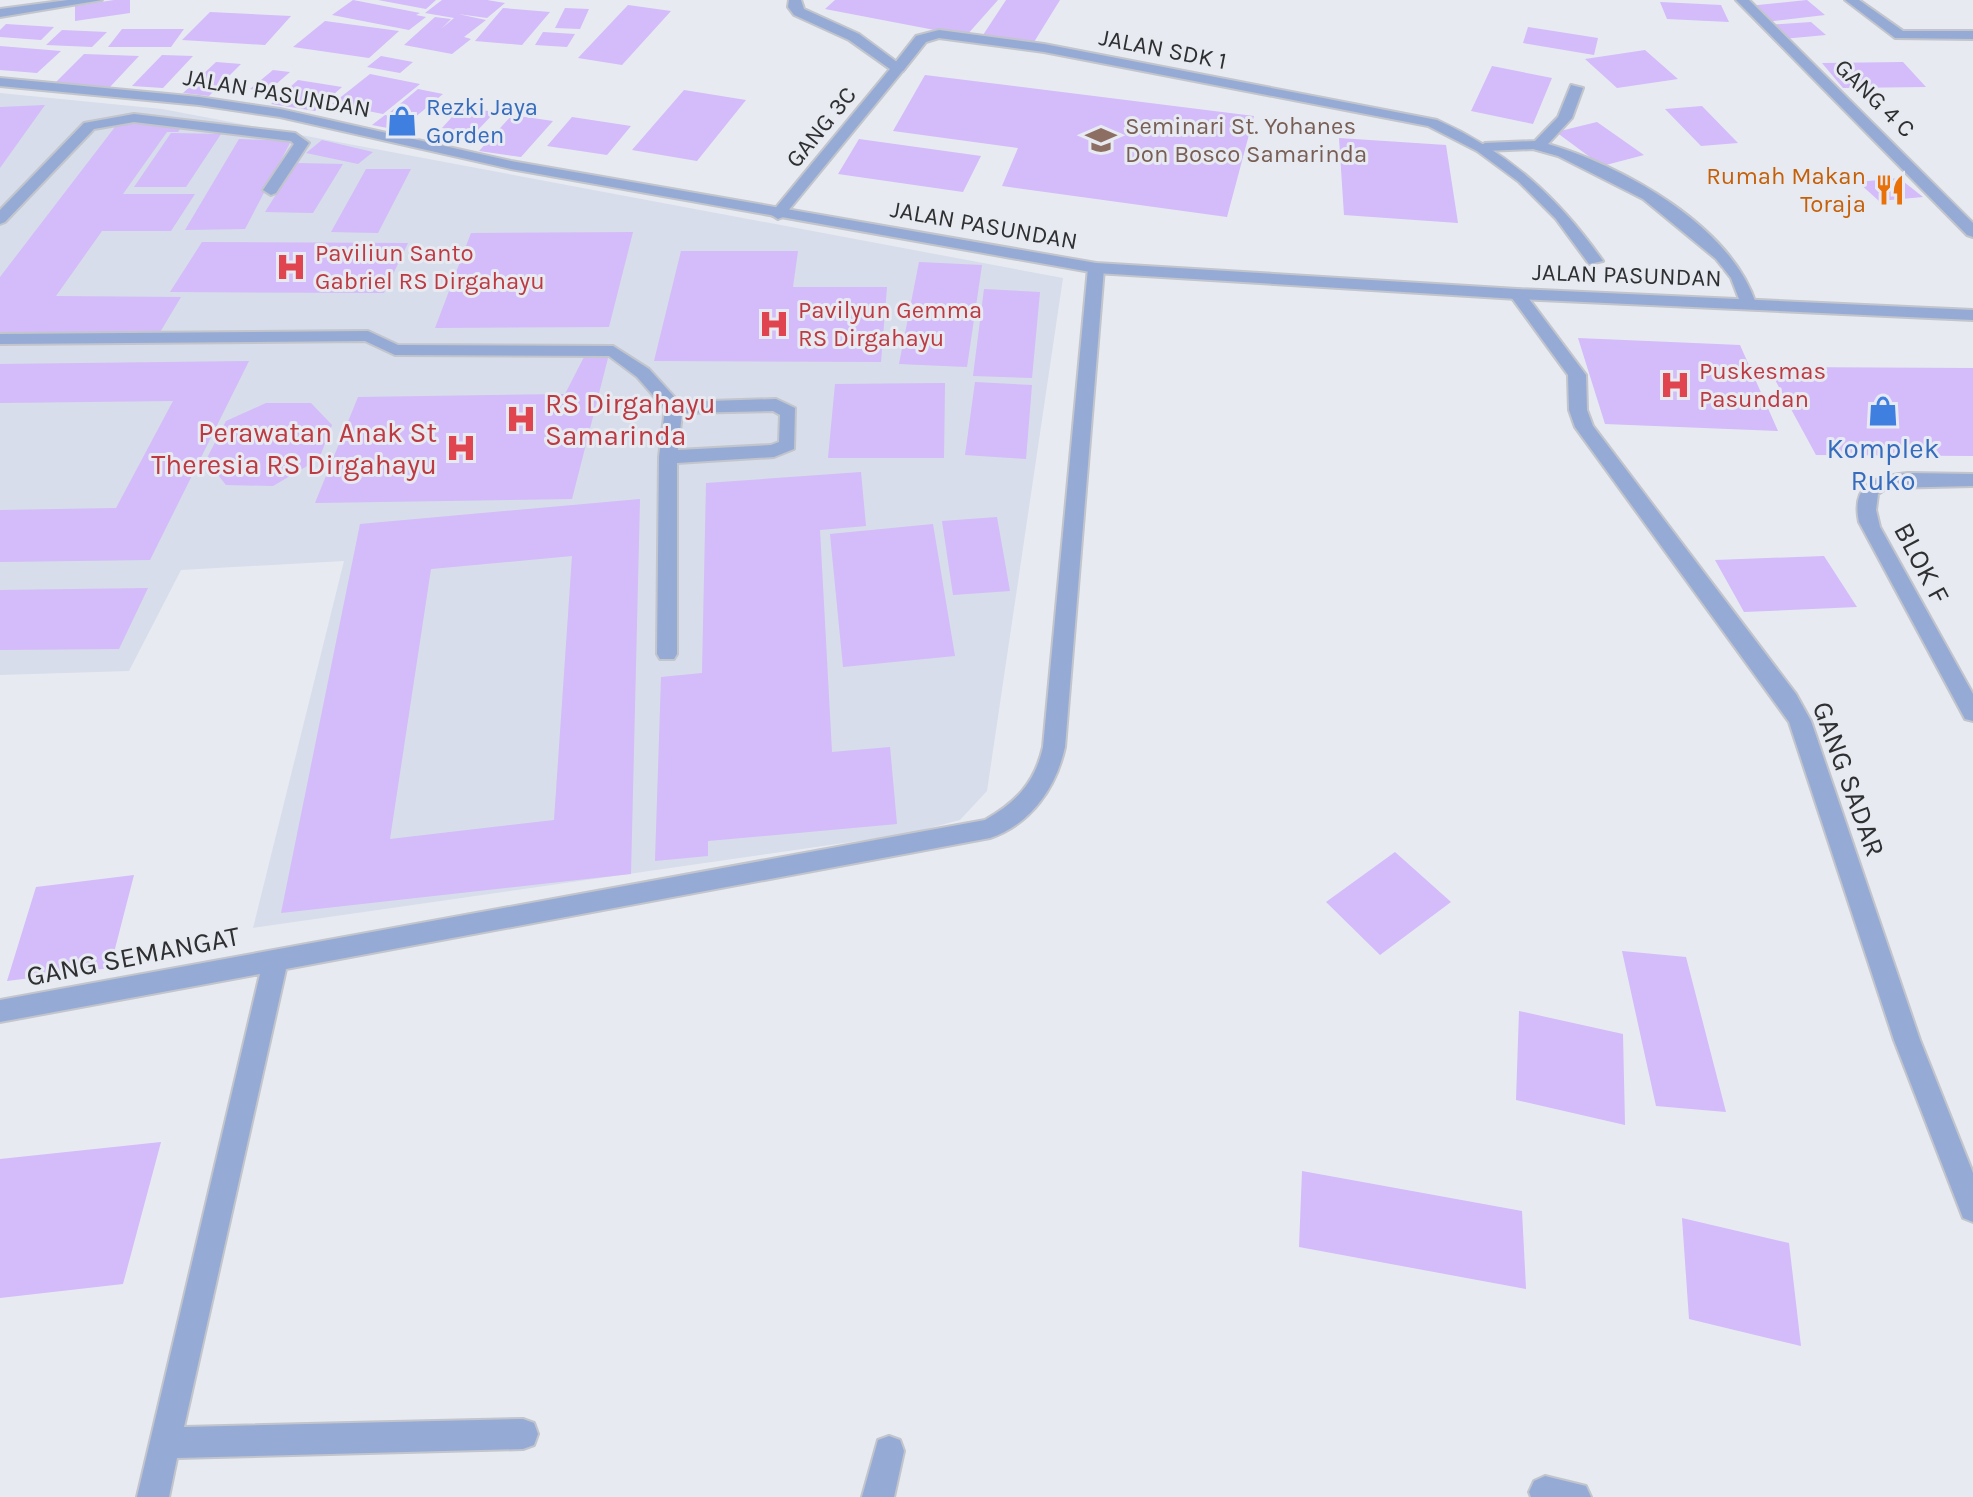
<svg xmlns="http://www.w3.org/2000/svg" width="1973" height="1497" font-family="Karla,sans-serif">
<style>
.built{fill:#d7ddea}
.building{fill:#d4bbf9;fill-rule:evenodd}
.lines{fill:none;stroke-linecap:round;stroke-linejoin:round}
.service-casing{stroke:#c2c5cb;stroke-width:4}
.minor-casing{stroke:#c2c5cb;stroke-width:4}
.tertiary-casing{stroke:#c2c5cb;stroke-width:4}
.service{fill:#96aad6;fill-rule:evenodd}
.minor{fill:#96aad6;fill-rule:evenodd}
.tertiary{fill:#96aad6;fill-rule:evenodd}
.labels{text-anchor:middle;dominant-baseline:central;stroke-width:6;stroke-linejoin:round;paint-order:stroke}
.far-street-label{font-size:24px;fill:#2f3032;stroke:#e7eaf1}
.far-shop-label{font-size:24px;fill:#366cbe;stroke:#e7eaf1;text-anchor:start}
.far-education-label{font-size:24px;fill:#785e54;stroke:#e7eaf1;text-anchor:start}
.far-food-label{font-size:24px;fill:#c56008;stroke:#e7eaf1;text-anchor:end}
.far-health-label{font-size:24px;fill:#be3a42;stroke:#e7eaf1;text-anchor:start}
.health-label{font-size:28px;fill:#be3a42;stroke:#e7eaf1;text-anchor:start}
.shop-label{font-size:28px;fill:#366cbe;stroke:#e7eaf1}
.street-label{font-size:28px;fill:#2f3032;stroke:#e7eaf1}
</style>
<rect width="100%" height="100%" fill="#e7eaf1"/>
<path class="built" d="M0 93 162 109 1063 278 987 791 960 820 907 834 253 928 344 561 181 570 129 671 0 675Z"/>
<path class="building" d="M114 0H130V13L75 21V6Z
M353 0 420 13 416 15 426 17 409 30 332 15Z
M378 0H436L426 9Z
M442 0H487L505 3 487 18 458 14 486 20 464 37 471 39 452 54 404 45 435 17 451 19 441 29 454 18 425 13Z
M835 0H998L966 36 825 9Z
M1006 0H1060L1034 42 983 35Z
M1807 0 1825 15 1765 22 1748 6Z
M1660 2 1721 5 1729 22 1667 19Z
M628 5 671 11 622 65 578 58Z
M503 8 550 12 522 45 475 41Z
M565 8 589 9 580 29 555 28Z
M210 12 291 16 265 45 182 40Z
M325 21 399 31 369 58 293 47Z
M1811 22 1826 35 1782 39 1767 25Z
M6 24 54 27 41 40 0 37V30Z
M1528 27 1598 38 1594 55 1523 43Z
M122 29H184L171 47H108Z
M62 30 107 32 92 47 46 45Z
M543 32 575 34 567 47 535 45Z
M0 46 61 51 37 73 0 70Z
M1645 50 1678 79 1617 88 1585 59Z
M84 54 139 56 110 87 53 85Z
M162 55 193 56 163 88 132 86Z
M381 56 413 62 400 73 367 67Z
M216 62 241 64 209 96 183 93Z
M1903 62 1926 87 1843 88 1822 63Z
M1492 66 1552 78 1533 124 1471 111Z
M273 70 290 72 267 92 250 89Z
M370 74 420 84 383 114 332 104Z
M925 75 1254 116 1227 217 1002 186 1018 148 893 131Z
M298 80 342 87 315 111 271 104Z
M418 89 443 94 414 118 389 113Z
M684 90 746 100 697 161 632 150Z
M45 105 0 168V107Z
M1702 106 1738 143 1701 146 1665 109Z
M461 107 495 112 475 133 442 128Z
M385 115 415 121 403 131 372 125Z
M512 115 553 121 521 157 479 151Z
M572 117 631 126 607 155 547 146Z
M1597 122 1644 155 1602 166 1556 132Z
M118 123 183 124 178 132H167L123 194H195L171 231H102L56 296 181 297 159 334 0 333V277Z
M171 133 221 134 186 187H134Z
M1339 138 1446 145 1458 223 1344 215Z
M239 139 291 141 245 229 185 230Z
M859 139 981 156 963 192 838 174Z
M322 140 373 152 358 164 306 153Z
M296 163 343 164 313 213 265 212Z
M366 169H411L378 233 331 232Z
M1899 178 1923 197 1879 201 1858 182Z
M633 232 609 327 435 328 471 233Z
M202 242 408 243 384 293 170 292Z
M681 251H798L793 287H887L881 362 654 361Z
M919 262 982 265 967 367 899 364Z
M984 289 1040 292 1032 378 973 376Z
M1578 338 1740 345 1778 431 1605 424Z
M584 357 608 358 572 499 315 503 358 397 565 394Z
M249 361 150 560 0 562V510L116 508 173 401 0 403V364Z
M1768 367 1973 368V456L1816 455Z
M975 382 1032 385 1026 459 965 455Z
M945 383 944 458H828L835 384Z
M266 403H311L332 425 319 459 273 486 226 485 206 460 226 421Z
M861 472 866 526 820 530 832 752 890 747 897 824 708 841V856L655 861 661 677 702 673 706 483Z
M640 499 631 874 281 913 360 524ZM572 556 554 820 390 839 431 569Z
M997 517 1010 591 953 595 942 521Z
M933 524 955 656 843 667 830 534Z
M1824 556 1857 607 1744 612 1715 560Z
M148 588 119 649 0 650V590Z
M1395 852 1451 902 1380 955 1326 902Z
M134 875 110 968 7 981 36 887Z
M1622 951 1686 957 1726 1112 1656 1106Z
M1519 1011 1623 1034 1625 1125 1516 1100Z
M161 1142 123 1284 0 1298V1159Z
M1302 1171 1522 1211 1526 1289 1299 1247Z
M1682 1218 1789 1243 1801 1346 1689 1319Z"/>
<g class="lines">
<g class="service-casing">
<path id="service" d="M939 30 1044 44 1437 120C1508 152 1558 197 1603 261L1589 264 1556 219 1519 182 1477 151 1428 126 1044 52 939 38 926 42 903 71H893L891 68 916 36Z
M134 114 295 133 309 143 276 193 271 195 263 190 294 144 291 141 134 122 94 129 5 222 0 224V210L84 123Z
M368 331 398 345 613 346 649 369 679 402 776 399 795 408 794 449 774 457 677 463V654L674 659H660L657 654 659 457 665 409 637 377 609 356 395 355 365 341 0 344V334ZM773 411 780 415 779 442 771 445 678 450 682 413Z"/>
</g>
<g class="minor-casing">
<path id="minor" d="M68 0H102L0 17V9Z
M789 0H801L804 9 859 34 905 68 783 217 778 219 770 214 773 211 890 69 849 40 794 15 788 7Z
M1736 0H1749L1973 223V237L1967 235Z
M1845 0H1859L1903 31H1973V39L1895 38Z
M1571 85 1583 88 1572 118 1548 144C1623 166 1731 226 1756 304L1754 307H1742L1731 278 1716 259 1643 199 1558 156 1533 149 1485 151 1478 147 1485 143 1535 141 1558 117Z
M1096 263 1104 268 1065 747C1056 788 1031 824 990 838L286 969 184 1427 523 1419 534 1423 538 1434 534 1445 523 1449 177 1458 169 1497H137L260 974 0 1022V1000L985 820C1016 802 1035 783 1043 747L1088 268Z
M1517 289 1523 291 1586 375 1587 410 1593 426 1796 694 1811 721 1920 1040 1973 1173V1222L1963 1218 1894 1040 1789 722 1575 427 1569 410 1568 375 1509 294Z
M1908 473 1973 474V486L1887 488 1878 494 1876 510 1880 527 1973 694V721L1965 719 1859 522C1851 484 1875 476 1908 473Z
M889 1436 900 1440 904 1451 894 1497H862L878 1440Z
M1545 1476 1586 1486 1591 1497H1531L1529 1492 1534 1481Z"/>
</g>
<g class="tertiary-casing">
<path id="tertiary" d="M0 78 199 97 280 109 511 161 1096 263 1517 289 1973 310V320L1517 299 1096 273 511 169 280 117 199 105 0 86Z"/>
</g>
<use href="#service" class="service"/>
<use href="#minor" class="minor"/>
<use href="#tertiary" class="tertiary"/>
</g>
<defs>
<g id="shop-bare" transform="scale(2.4)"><path d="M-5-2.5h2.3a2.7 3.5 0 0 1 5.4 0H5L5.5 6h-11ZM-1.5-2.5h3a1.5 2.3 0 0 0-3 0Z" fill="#3f7fe0" stroke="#e7eaf1" stroke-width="2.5" paint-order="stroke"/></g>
<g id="school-bare" transform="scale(2.4)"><path d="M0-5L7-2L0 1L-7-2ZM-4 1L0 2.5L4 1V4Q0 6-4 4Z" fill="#8d6e63" stroke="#e7eaf1" stroke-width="2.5" paint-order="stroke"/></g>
<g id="restaurant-bare" transform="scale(2.4)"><path d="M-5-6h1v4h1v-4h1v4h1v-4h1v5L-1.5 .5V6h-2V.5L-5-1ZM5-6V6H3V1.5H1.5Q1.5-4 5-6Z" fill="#e8710a" stroke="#e7eaf1" stroke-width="2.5" paint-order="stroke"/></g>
<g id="hospital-bare" transform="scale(2.4)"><path d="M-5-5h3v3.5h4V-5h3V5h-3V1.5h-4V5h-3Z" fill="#e0444e" stroke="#e7eaf1" stroke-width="2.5" paint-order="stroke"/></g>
</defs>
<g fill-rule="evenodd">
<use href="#shop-bare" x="402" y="121"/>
<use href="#school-bare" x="1101" y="140"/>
<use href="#restaurant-bare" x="1890" y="190"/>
<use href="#hospital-bare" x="291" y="267"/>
<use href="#hospital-bare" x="774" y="324"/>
<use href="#hospital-bare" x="1675" y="385"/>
<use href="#shop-bare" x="1883" y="411"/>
<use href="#hospital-bare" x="521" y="419"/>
<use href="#hospital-bare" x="461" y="448"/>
</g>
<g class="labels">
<g class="far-street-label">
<text transform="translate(1163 49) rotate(11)">JALAN SDK 1</text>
<text transform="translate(277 93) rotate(10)">JALAN PASUNDAN</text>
<text transform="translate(1875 98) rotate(44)">GANG 4 C</text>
<text transform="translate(821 127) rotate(-51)">GANG 3C</text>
<text transform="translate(984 225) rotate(10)">JALAN PASUNDAN</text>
<text transform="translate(1627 275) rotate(2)">JALAN PASUNDAN</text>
</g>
<g class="far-shop-label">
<text x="426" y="107">Rezki Jaya<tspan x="426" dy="28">Gorden</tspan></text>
</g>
<g class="far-education-label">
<text x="1125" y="126">Seminari St. Yohanes<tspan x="1125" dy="28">Don Bosco Samarinda</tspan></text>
</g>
<g class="far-food-label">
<text x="1866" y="176">Rumah Makan<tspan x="1866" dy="28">Toraja</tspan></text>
</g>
<g class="far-health-label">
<text x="315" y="253">Paviliun Santo<tspan x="315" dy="28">Gabriel RS Dirgahayu</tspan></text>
<text x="798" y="310">Pavilyun Gemma<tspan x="798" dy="28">RS Dirgahayu</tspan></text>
<text x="1699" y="371">Puskesmas<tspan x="1699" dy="28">Pasundan</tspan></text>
</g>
<g class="health-label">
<text x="545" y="403">RS Dirgahayu<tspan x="545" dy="32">Samarinda</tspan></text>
<text x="437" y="432" text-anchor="end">Perawatan Anak St<tspan x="437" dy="32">Theresia RS Dirgahayu</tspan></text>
</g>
<g class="shop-label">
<text x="1883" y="448">Komplek<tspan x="1883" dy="32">Ruko</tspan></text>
</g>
<g class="street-label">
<text transform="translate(1922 563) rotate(62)">BLOK F</text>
<text transform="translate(1849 779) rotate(70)">GANG SADAR</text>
<text transform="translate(133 956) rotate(-11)">GANG SEMANGAT</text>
</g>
</g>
</svg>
